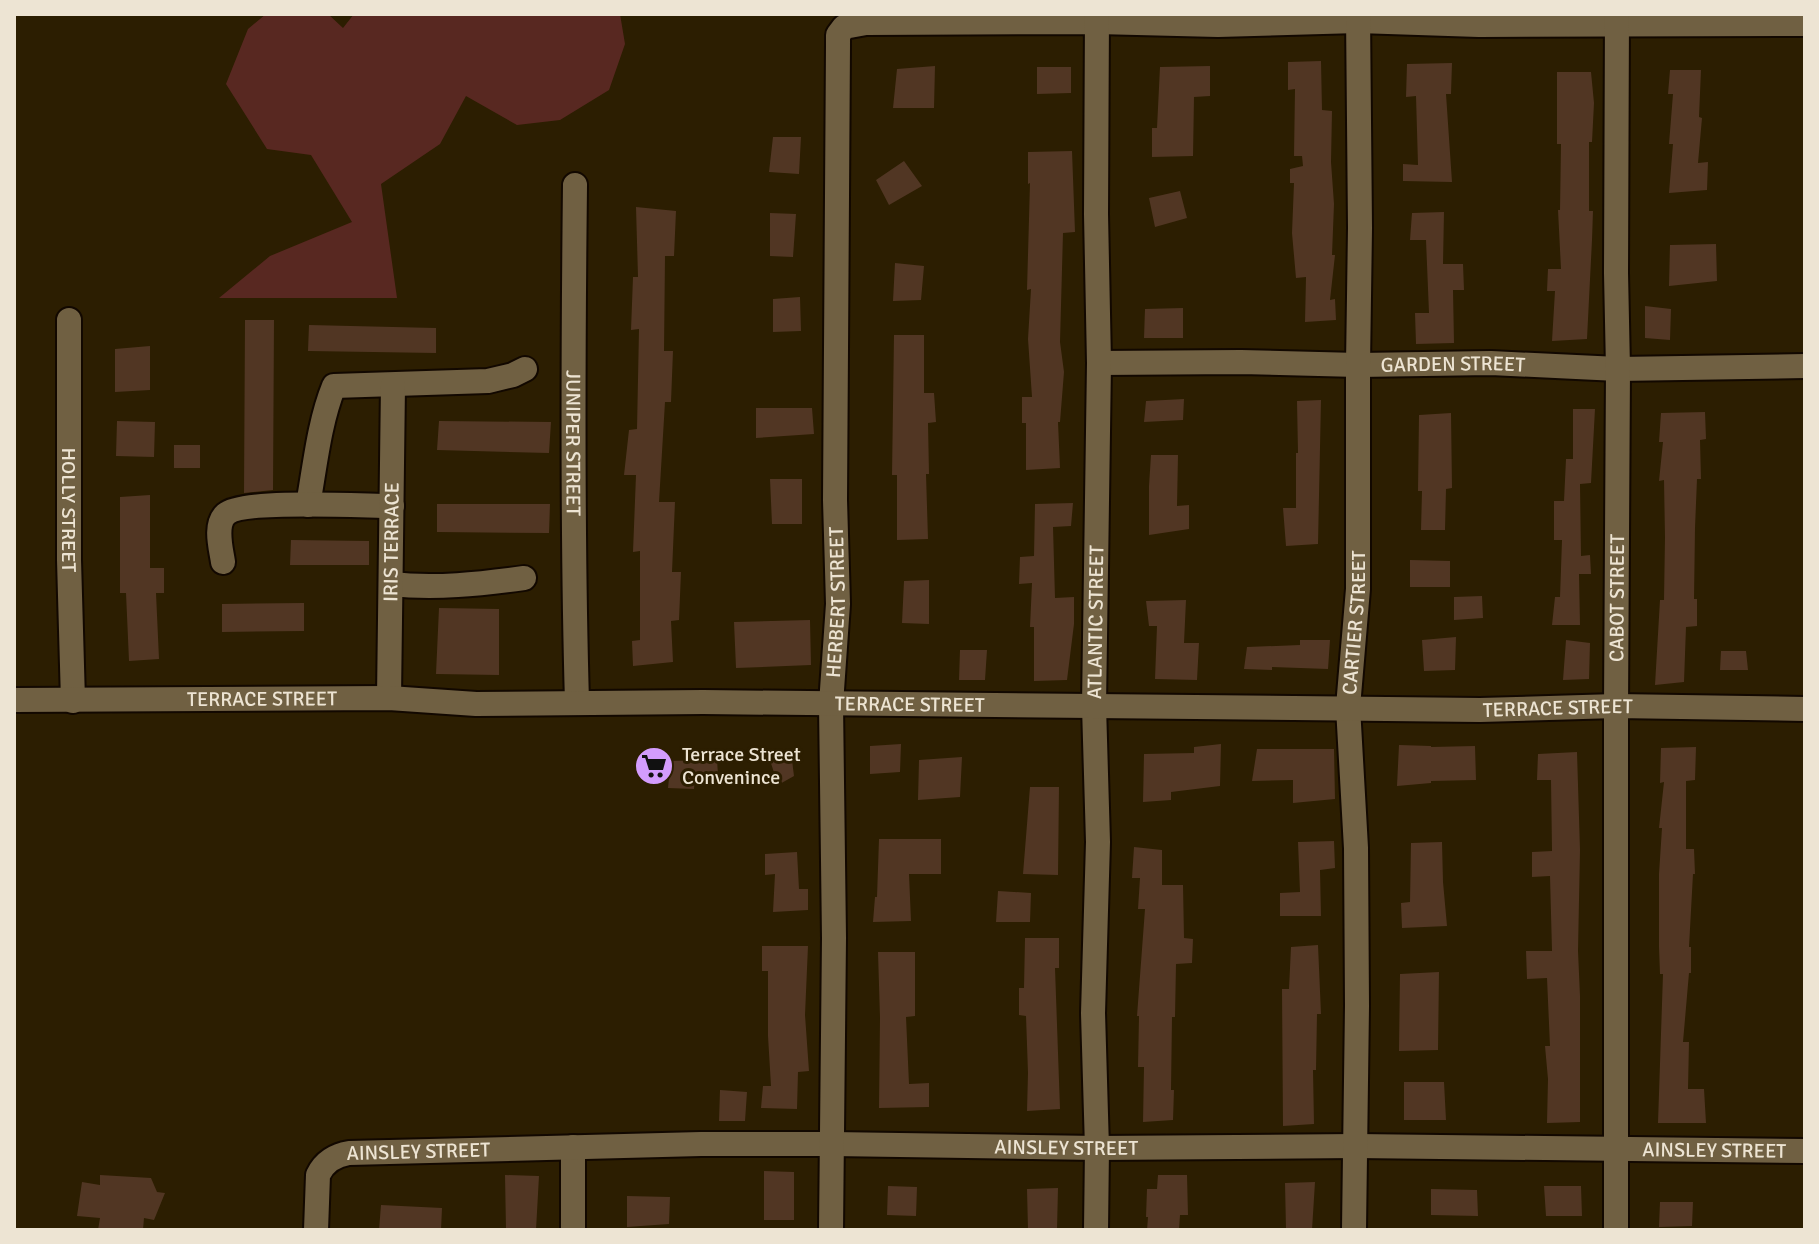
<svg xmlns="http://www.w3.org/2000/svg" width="1819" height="1244" font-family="Signika,sans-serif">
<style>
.green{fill:#582821}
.building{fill:#513623}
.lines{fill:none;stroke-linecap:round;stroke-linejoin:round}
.minor-casing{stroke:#120800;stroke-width:28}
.tertiary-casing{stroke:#120800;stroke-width:28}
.minor{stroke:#706042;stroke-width:24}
.tertiary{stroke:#706042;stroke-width:24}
.labels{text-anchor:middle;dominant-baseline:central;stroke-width:6;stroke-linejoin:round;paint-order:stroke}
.street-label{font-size:20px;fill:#ede4d3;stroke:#2c1e01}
.poi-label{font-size:20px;fill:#ede4d3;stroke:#2c1e01;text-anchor:start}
</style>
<rect width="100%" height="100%" fill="#2c1e01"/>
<path class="green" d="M266 14H328L343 28 354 14H620L625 44 609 90 560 120 517 125 466 96 440 144 381 184 397 298H219L270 256 352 222 311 155 267 149 226 84 248 29Z"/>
<path class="building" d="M1321 61 1322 110 1332 111 1331 162 1334 204 1332 255H1335L1330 300 1335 299 1336 320 1305 322 1306 277 1296 278 1292 233 1294 183H1290V169L1303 166 1302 156H1294L1295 89 1288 90V62Z
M1452 63 1451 94H1446L1452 182 1403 181V164L1418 165 1416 96 1406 97 1407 64Z
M935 66 934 108H893L897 69Z
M1210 66V96L1194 97 1193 156 1152 157V128H1157L1160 67Z
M1037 67H1071V93L1037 94Z
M1670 70H1701L1699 117 1702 118 1698 163 1708 162 1707 190 1669 193 1673 144H1669L1673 94H1668Z
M1557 72H1591L1594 103 1592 142H1589V211H1593L1592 240 1587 339 1552 341 1555 291H1547L1548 269H1561L1558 210H1560L1561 144H1557Z
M773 137H801L799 174 769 172Z
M1072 151 1075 232 1063 233 1060 342 1064 372 1060 422H1058L1060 468 1026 470V423H1022V397H1032L1028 339 1031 289 1027 290 1030 183 1028 184V152Z
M904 161 922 186 889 205 876 180Z
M1180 191 1187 218 1155 227 1149 198Z
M636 207 676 211 674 256H665L664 351H673L671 402H665L659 502H675L672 572H681L679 620 671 621 673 662 633 666 632 641 640 640V551L633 552 636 475H624L629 430 637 429 639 329 631 330 633 277H638Z
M1444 212 1443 264H1463L1464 290H1453L1454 343 1416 344 1415 313H1429L1426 240H1410L1412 213Z
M770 213 796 214 793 257 770 256Z
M1716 244 1717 281 1669 286 1670 245Z
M895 263 924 266 921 300 893 301Z
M800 297 801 331 773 332V299Z
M1645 306 1671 309 1670 340 1645 338Z
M1183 308V338H1144L1145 309Z
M245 320H274L273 490 244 493Z
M309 325 436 328V353L308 351Z
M894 335H924V393H934L936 422 928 423 929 474H926L928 539 897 540V475H892Z
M150 346V390L115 392V349Z
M1184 399 1183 420 1144 422 1146 401Z
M1321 400 1318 544 1286 546 1283 508H1296V453H1298L1297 401Z
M756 408H812L814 434 756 438Z
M1573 409H1595L1591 483 1580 484 1581 556 1590 555 1591 574H1579L1580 625H1552L1555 597H1560L1562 540H1554V501H1564L1566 459H1573Z
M1705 412 1706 439 1700 440 1701 479H1697L1695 528 1694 599H1697V626L1686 627 1684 682 1655 685 1660 600H1664L1665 537 1664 480 1659 481 1663 442H1659L1661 413Z
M1451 413 1452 488 1446 489 1445 530H1421L1422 491H1418L1419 415Z
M117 421 155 422 154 457 116 456Z
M439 421 551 422 549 453 437 450Z
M174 445H200V468H174Z
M1151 455H1178L1177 506 1189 505V529L1149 535V486Z
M770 479H802V524H772Z
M150 495V568H164V593H156L159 659 129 661 126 593H120V497Z
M1073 503 1071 526 1053 527 1055 598 1074 597V624L1067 680 1034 681V627H1030L1032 583 1019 584 1020 557 1034 556 1035 504Z
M437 504H550L549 533 437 532Z
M291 540 369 541V565H290Z
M1410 560 1450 561V587H1410Z
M929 580V624L902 623 904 581Z
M1482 596 1483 618 1454 620V597Z
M1186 600 1184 643H1199L1197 680 1155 679 1157 626H1149L1146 601Z
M304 603V631L222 632V604Z
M439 608 499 609V675L436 674Z
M810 620 811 665 736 668 734 622Z
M1456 637 1455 670 1424 671 1422 640Z
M1300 640H1330L1328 669 1272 667V670L1244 669 1247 647 1300 645Z
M1566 640 1590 643 1589 679 1563 680Z
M960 650H987L985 680H959Z
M1721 651H1746L1748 670H1720Z
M901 744 900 772 870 774V746Z
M1221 744 1220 786 1171 792V800L1143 802 1144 754 1194 753V747Z
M1399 745 1431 746V747L1475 746 1476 780 1431 781V783L1397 786Z
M1696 747 1695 780 1686 781V849H1694L1695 874H1693L1689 947H1691V973H1689L1683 1042H1689L1688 1089H1704L1706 1123H1658L1663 974H1660L1659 947V874L1662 828H1659L1664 782 1660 783 1661 748Z
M1257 749H1334L1335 799 1293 803V780L1252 781Z
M643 752 667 755 666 761 717 760 718 774 695 776 694 789 668 788 669 778 643 780Z
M791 752 794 776 778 785 769 757Z
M1577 752 1580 850 1578 951 1580 996V1122L1547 1123 1548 1079 1545 1046H1550L1547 978 1527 979 1526 951H1552L1550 876 1532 877V852L1552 851 1551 780H1537L1538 754Z
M962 757 960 797 918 800 919 760Z
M1030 787H1059L1058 875 1023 874Z
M879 839H941V874H909L911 921 873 922 875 897H877Z
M1334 841 1335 868 1320 870 1321 916H1280V893L1300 892 1298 842Z
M1442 842 1443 882 1447 926 1402 928 1401 903 1410 902 1411 843Z
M1134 847 1162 850V885H1183L1184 938 1193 939 1192 963 1176 964 1175 1017H1172L1171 1090H1174L1173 1120 1143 1122 1144 1067H1138L1139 1016H1137L1145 909H1138L1140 878H1132Z
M797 852 799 889H808V910L773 912 775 874 765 875V854Z
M998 891 1031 893 1030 922H996Z
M1025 938H1059V968H1055L1060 1109 1027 1111 1028 1073 1026 1016 1019 1015V988H1024Z
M1318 945 1321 1014H1317L1316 1070H1313L1314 1124 1283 1126 1282 989H1289L1291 947Z
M762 946H808L805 1015 809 1071 798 1072 797 1109 761 1108 763 1086H771L768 1036V971H762Z
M878 952H915V1016L906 1017 909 1084 929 1083V1107L879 1108 880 1018Z
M1439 972 1438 1050 1399 1051 1400 974Z
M1404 1082H1444L1446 1120H1404Z
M720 1090 747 1092 745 1121H719Z
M764 1171 794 1172V1220H764Z
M100 1175 151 1178 157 1192 165 1193 154 1220 144 1218 143 1230H98L100 1218 77 1216 82 1182 100 1185Z
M505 1175 539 1176 536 1230H506Z
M1158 1175H1187L1188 1215H1180L1179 1230H1147L1148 1217H1146L1147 1189H1157Z
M1315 1182 1312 1230H1286L1285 1183Z
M888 1186 917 1187 916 1216 887 1215Z
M1544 1186H1581L1582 1216H1546Z
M1058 1188 1057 1230H1028L1027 1189Z
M1431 1189 1477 1190 1478 1216 1431 1215Z
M627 1196 670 1197 669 1224 627 1227Z
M1660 1202H1693L1692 1226 1659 1227Z
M381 1205 442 1208 441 1230H379Z"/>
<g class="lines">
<g class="minor-casing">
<g id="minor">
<path id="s1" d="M575 185C573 357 572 530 577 702"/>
<path id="s2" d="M69 320V560L73 701"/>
<path id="s3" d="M1099 363 1241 362 1358 365 1491 363 1618 369 1805 366"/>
<path d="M308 505C315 466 319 423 334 386L488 381 513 375 525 369"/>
<path d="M223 562C221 548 214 525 226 514 243 499 364 506 392 506"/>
<path d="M391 584C435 589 480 584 524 578"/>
<path id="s4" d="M389 698 393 385"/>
<path d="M573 1147V1230"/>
<path id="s5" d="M316 1230 318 1175C324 1162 336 1155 349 1153L701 1144H832L1097 1148 1356 1146 1805 1151"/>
<path id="s6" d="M831 1230 834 938 831 704 838 604 835 500 838 45V35L844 27 866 23 1097 22 1218 25 1358 21 1479 25 1805 24"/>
<path id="s7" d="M1096 1230 1097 1148 1093 1013 1098 842 1094 706 1099 363 1096 214 1097 14"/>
<path id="s8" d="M1354 1230 1357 1006 1356 848 1348 707 1358 589V365L1360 228 1358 14"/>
</g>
</g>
<g class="tertiary-casing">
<g id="tertiary">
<path id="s9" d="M14 700 389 698 476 704 703 702 1480 710 1616 706 1805 709"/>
<path id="s10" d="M1616 1230V706L1618 369 1616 273 1617 14"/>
</g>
</g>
<use href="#minor" class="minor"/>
<use href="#tertiary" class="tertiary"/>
</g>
<defs>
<g id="supermarket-disc" transform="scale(2)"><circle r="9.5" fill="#d39cfd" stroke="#2c1e01"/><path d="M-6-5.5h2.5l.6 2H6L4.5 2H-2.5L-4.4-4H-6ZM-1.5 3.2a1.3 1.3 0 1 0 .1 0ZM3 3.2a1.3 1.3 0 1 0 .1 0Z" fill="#111"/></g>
</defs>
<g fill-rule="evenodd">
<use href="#supermarket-disc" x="654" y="766"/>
</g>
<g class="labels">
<g class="street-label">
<text stroke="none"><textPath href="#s3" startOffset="354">GARDEN STREET</textPath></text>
<text stroke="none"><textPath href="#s1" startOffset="258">JUNIPER STREET</textPath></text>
<text stroke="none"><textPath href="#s2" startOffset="190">HOLLY STREET</textPath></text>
<text stroke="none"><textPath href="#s4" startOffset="156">IRIS TERRACE</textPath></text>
<text stroke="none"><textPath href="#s10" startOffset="632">CABOT STREET</textPath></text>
<text stroke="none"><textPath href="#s6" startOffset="628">HERBERT STREET</textPath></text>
<text stroke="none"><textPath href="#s7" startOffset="608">ATLANTIC STREET</textPath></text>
<text stroke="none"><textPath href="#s8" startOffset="608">CARTIER STREET</textPath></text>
<text stroke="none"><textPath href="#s9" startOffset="248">TERRACE STREET</textPath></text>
<text stroke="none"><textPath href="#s9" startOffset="896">TERRACE STREET</textPath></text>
<text stroke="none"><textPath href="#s9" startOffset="1544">TERRACE STREET</textPath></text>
<text stroke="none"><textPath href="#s5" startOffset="812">AINSLEY STREET</textPath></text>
<text stroke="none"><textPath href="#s5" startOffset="1460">AINSLEY STREET</textPath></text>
<text stroke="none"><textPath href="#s5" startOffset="164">AINSLEY STREET</textPath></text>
</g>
<g class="poi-label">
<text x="682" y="754">Terrace Street<tspan x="682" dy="23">Convenince</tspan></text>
</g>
</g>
<rect width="1819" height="1244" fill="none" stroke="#ede4d3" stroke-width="32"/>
</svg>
